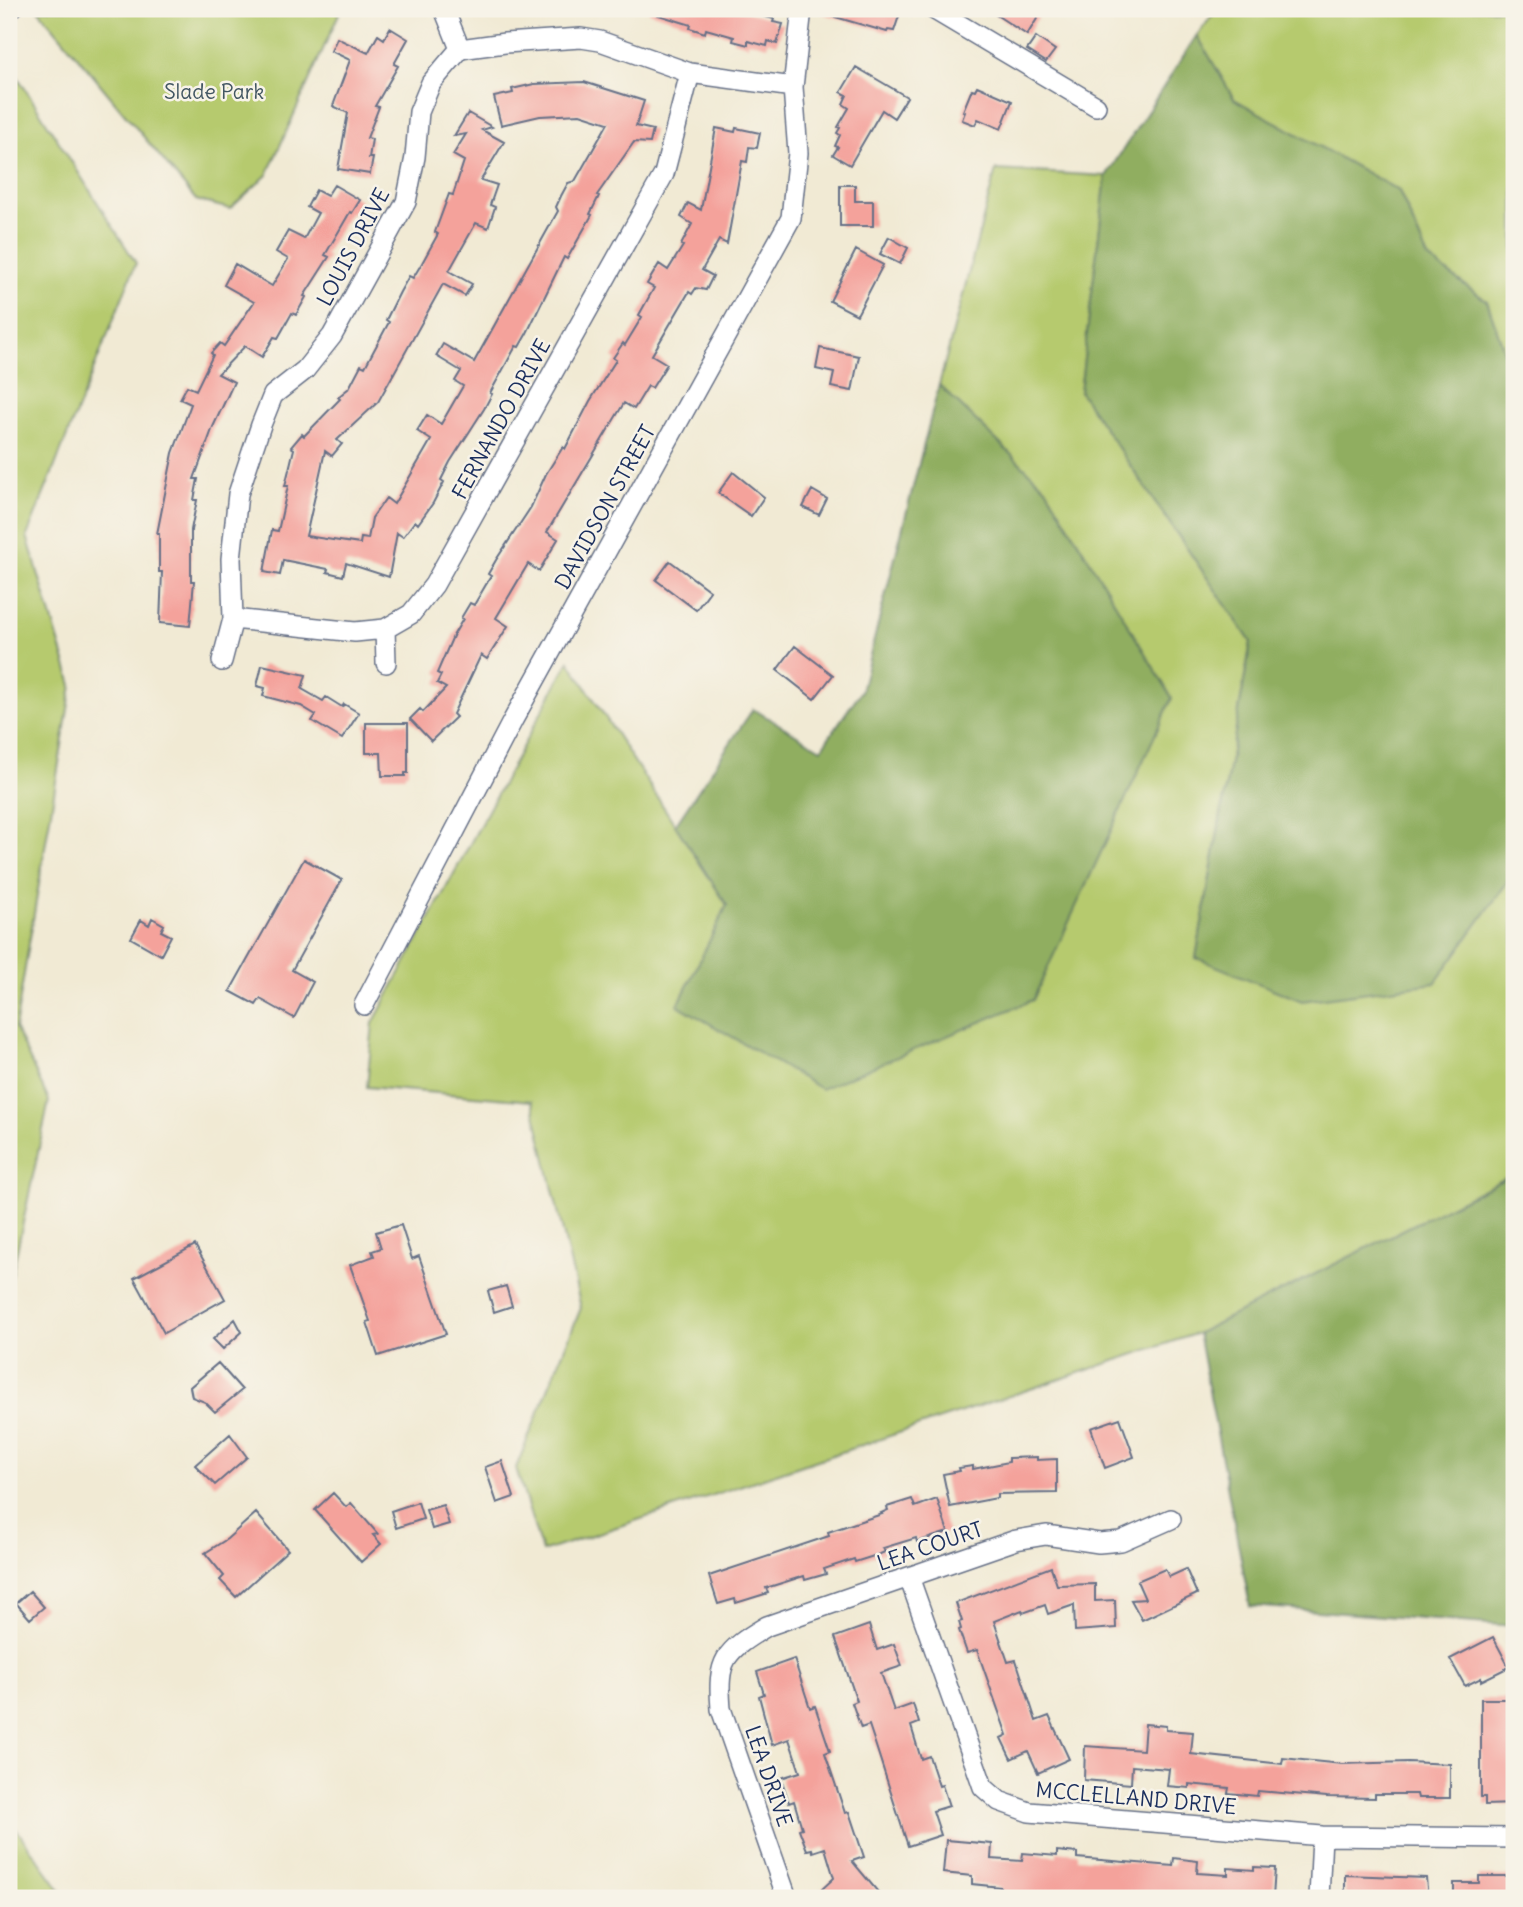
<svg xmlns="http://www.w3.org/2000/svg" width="1523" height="1907" font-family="Delius,sans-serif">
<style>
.green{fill:#b6ca6e;stroke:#687c66;stroke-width:2}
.forest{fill:#90ae61;stroke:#566e60;stroke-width:2}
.building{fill:#f4a29b}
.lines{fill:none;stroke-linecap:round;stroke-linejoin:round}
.minor-casing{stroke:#667087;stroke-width:22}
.minor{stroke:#fff;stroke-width:19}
.rail-casing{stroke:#1b2f5e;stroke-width:8}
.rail{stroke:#f7f3e8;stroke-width:5;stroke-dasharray:16;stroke-linecap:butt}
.labels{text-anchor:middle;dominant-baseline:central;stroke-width:5;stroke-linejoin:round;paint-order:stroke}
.park-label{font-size:21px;fill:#425662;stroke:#f7f3e8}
.street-label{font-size:21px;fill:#1b2f5e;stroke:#f7f3e8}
</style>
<rect width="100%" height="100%" fill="#f7f3e8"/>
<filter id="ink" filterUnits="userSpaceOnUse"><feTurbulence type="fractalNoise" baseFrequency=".0143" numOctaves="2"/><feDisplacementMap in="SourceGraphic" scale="14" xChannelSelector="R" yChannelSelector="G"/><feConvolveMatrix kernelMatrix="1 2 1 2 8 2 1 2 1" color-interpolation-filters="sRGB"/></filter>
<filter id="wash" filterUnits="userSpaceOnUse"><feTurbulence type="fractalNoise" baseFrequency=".00686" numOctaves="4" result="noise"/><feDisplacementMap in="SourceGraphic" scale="28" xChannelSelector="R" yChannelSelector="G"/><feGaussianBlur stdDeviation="1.57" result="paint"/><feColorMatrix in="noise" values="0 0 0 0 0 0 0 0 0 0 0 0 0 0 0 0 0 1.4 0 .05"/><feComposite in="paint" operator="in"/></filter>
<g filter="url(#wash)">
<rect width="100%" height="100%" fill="#f1ead4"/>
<path class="green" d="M38 9H341L267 175 230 209 196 200Z
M1217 9H1514V380L1487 301 1428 258 1399 191 1234 99 1197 36Z
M10 65 136 263 27 536 72 685 15 1028 49 1101 9 1288Z
M996 170 1106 176 1080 392 1251 642 1196 958 1435 983 1514 873V1174L1198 1333 542 1552 516 1468 581 1308 532 1101 367 1087 373 1023 569 661 727 905 678 1006 1046 488 939 385Z
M9 1819 66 1898H9Z"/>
<path class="forest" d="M1197 35 1234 99 1399 191 1428 258 1487 301 1514 380V873L1435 983 1302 1001 1196 958 1251 642 1080 392 1106 176Z
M939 385 1046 488 1172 698 1033 1000 821 1089 678 1005 727 905 675 825 753 709 821 749 861 691Z
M1514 1174V1626L1250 1606 1198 1333Z"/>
<g id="blocks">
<path class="building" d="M649 9H735L774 19 773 22 783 24 777 44 768 41 767 46 748 41V45L733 41 734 37 706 29 705 33 690 28 691 25 649 12Z
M818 9H893L892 11 900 13 894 31 888 30 887 32 818 12Z
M987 9H1043L1027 35Z
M390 28 408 39 394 64 398 66 375 106 379 107 367 138 372 139 369 158H373L370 174 338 169 348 113 333 106 350 60 331 51 337 38 368 53 378 35 384 39Z
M1036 37 1055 50 1046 62 1027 50Z
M856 67 907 97 894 118 882 110 850 165 833 155 838 147 835 146 840 135 837 133 840 128 838 127 849 108 843 104 847 95 841 92Z
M584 82 644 101 636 126 653 130 650 143 634 142 597 195 599 196 590 214 592 215 567 259 564 257 527 333 519 347 516 346 490 393 492 394 484 409 450 462 441 480 444 482 433 503 418 524 415 521 403 537 397 533 389 577 346 563 343 576 327 572 328 569 283 560 280 575 264 572 272 530 278 531 288 486H285L294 449 291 447 302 434 304 436 340 399 338 397 349 388 361 365 365 367 389 322 386 320 400 292 409 276 413 278 422 263 438 234 435 232 449 194 453 195 464 161 453 155 466 134 454 136 468 113 492 127 482 130 504 142 481 180 497 185 490 205 495 207 488 228 476 223 449 271 472 284 465 296 443 284 378 402 337 440 342 444 332 456 325 451 306 536 360 544 361 538 368 539 372 518 386 498 394 504 431 440 417 431 427 415 441 424 463 386 455 381 461 371 436 356 443 344 474 362 558 211 556 207 561 196 568 183 575 181 608 123 580 114 540 116 501 125 494 97 513 93 512 89 534 84Z
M977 86 1012 101 1001 129 978 119 975 125 962 120 965 112 963 111 972 89 975 90Z
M716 128 735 132 736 128 760 133 757 148 749 147 747 162 742 161 727 244 719 240 702 270 713 276 706 290 696 288 692 294 689 292 652 355 667 364 652 388 648 386 634 409 624 403 606 433 547 532 558 539 539 571 528 564 496 618 508 626 487 659 481 655 453 714 456 717 431 741 410 719 420 709 423 712 446 688 437 683 441 675 437 673 453 636 463 619 461 618 470 603 474 605 491 576 488 574 496 560 531 507 546 474 563 447 565 449 590 401 616 360 613 358 623 343 625 345 642 317 639 315 654 288 647 284 659 264 668 270 683 246 681 245 692 224 681 217 688 203 701 210Z
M334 185 360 200 352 213 350 212 325 255 329 257 304 296 306 297 296 315 292 313 278 338 274 337 262 357 245 346 218 374 234 382 213 427 194 479H198L194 500H197L191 530V581H194L190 626 160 623 162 572H159V534H157L173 453 191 404 180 399 187 386 196 390 213 355 211 353 220 343 224 346 254 302 224 285 235 264 272 286 288 259 276 252 288 231 304 239 318 213 307 207 316 190 327 196Z
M840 185H855V201H873V226H840Z
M889 237 908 248 900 264 880 254Z
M856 250 883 265 857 315 830 301Z
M820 348 859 356 852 391 831 387 834 373 816 369Z
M733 472 764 497 751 516 718 493Z
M812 490 827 499 819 515 803 507Z
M670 561 710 591 696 610 656 580Z
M795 646 833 675 814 699 777 670Z
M262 665 306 675 302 689 323 701 326 697 342 707 344 704 359 713 342 739 312 721 316 715 301 706 263 696 265 688 257 686Z
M366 723H408V773H405V776H382L381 753H366Z
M304 859 342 880 292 970 313 982 294 1018 260 999 256 1005 230 991Z
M152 918 164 925 161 931 171 936 161 955 131 938 141 920 149 925Z
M401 1225 412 1259 419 1256 446 1334 378 1356 367 1322 370 1321 350 1265 374 1256 372 1251 381 1248 376 1232Z
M195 1245 225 1299 164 1333 134 1278Z
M506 1286 512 1306 494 1312 488 1291Z
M235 1319 242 1332 223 1349 213 1339Z
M218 1363 242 1390 215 1412 205 1402 192 1397 190 1387Z
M1120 1418 1134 1457 1105 1468 1091 1428Z
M230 1434 247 1457 215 1485 195 1465Z
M1037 1457V1460L1057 1459V1493L997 1494V1498L950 1507 943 1474 960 1471 959 1468 973 1466V1469L1009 1462V1458Z
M502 1461 514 1497 497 1503 485 1467Z
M333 1493 346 1507 351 1503 378 1534 373 1535 381 1544 361 1562 315 1510Z
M912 1499 915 1507 937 1499 948 1532 917 1542 916 1538 883 1548 885 1552 880 1554 855 1562 854 1559 824 1569 826 1574 805 1580 804 1576 766 1588 768 1593 736 1603 735 1599 718 1604 709 1576 829 1536 828 1532 882 1514 881 1513 888 1510 887 1507Z
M418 1502 423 1519 396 1528 391 1511Z
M443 1505 449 1524 432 1529 426 1510Z
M256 1513 288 1550 236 1597 220 1580 224 1576 205 1553 227 1539Z
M1051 1567 1057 1585 1095 1584V1601L1115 1600 1116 1628 1075 1631 1074 1605 1048 1614 1045 1605 1023 1613 1022 1610 994 1621 1008 1662 1016 1660 1036 1721 1049 1716 1069 1759 1038 1773 1028 1751 1011 1759 1001 1738 1007 1735 977 1650 967 1653 959 1630 961 1629 959 1622 962 1621 956 1603Z
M1165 1569 1169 1577 1186 1569 1197 1594 1142 1620 1131 1600 1145 1599 1137 1581Z
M30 1591 44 1607 30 1619 16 1603Z
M869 1625 877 1650 894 1644 902 1666 881 1673 894 1711 913 1704 919 1723 911 1726 921 1759 929 1756 939 1786 942 1785 949 1806 933 1811 941 1835 908 1846 874 1740 869 1725 861 1728 852 1703 857 1701 835 1637Z
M1493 1637 1509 1667 1481 1681V1678L1465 1686 1450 1659Z
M794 1659 810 1708 815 1706 830 1751 825 1753 845 1813 849 1812 864 1857 852 1861 883 1898H828L821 1890 834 1878 825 1848 813 1852 812 1849 807 1850 799 1829 802 1828 794 1801 789 1803 781 1778 800 1772 789 1739 772 1745 759 1696 764 1694 757 1672Z
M1481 1699H1508V1718L1514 1719V1804L1485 1805V1797H1481Z
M1145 1724 1166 1726V1730L1193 1732 1191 1754 1282 1764 1283 1758 1342 1764 1408 1762 1450 1764V1798H1418L1417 1794H1375V1798L1327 1797 1258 1791 1257 1796 1228 1793 1229 1788 1189 1784V1788L1167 1786 1169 1769 1132 1766 1131 1784 1084 1780 1085 1746 1143 1750Z
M946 1840 992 1844 991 1859 1022 1861 1023 1853 1057 1856V1851L1077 1853V1858L1173 1866 1174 1858 1198 1861 1197 1873 1228 1875V1868L1254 1870V1867L1275 1868 1273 1898H1082L1044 1895V1898H1026L999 1896 1000 1887 972 1884V1876L943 1873Z
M1345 1875 1426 1878 1428 1898H1345Z
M1479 1876H1514V1898H1454V1883H1479Z"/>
</g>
</g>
<g filter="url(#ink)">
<use href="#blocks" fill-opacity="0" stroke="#667087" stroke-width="2"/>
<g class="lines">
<g class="minor-casing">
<path id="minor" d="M444 9 460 49
M933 9 1096 106
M233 619 355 632 385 629 411 614 434 585 664 174 690 73
M385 629 386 663
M222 661 233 619 231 559 238 494 261 425 273 395 305 370 332 336 406 202 415 157 419 112 431 83 460 49 505 43 581 38 600 41 690 73 793 87
M364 1005 513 720 791 218 798 153 793 87 802 9
M909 1577 983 1787 999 1801 1029 1812 1322 1836 1514 1838
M787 1898 721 1709C717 1659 724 1652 767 1626L1016 1540 1046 1535 1099 1543 1121 1541 1171 1519
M1319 1898 1322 1836"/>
</g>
<use href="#minor" class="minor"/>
<g class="rail-casing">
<path id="rail" d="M9 19 21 9"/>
</g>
<use href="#rail" class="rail"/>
</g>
</g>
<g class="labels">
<g class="park-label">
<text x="214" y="91">Slade Park</text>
</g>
<g class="street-label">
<text transform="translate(353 247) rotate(-62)">LOUIS DRIVE</text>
<text transform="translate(501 419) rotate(-61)">FERNANDO DRIVE</text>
<text transform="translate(605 507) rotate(-61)">DAVIDSON STREET</text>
<text transform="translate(930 1546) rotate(-19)">LEA COURT</text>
<text transform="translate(769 1776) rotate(71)">LEA DRIVE</text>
<text transform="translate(1136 1798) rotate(5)">MCCLELLAND DRIVE</text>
</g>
</g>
<rect width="1523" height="1907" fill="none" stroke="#f7f3e8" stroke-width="35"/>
</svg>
